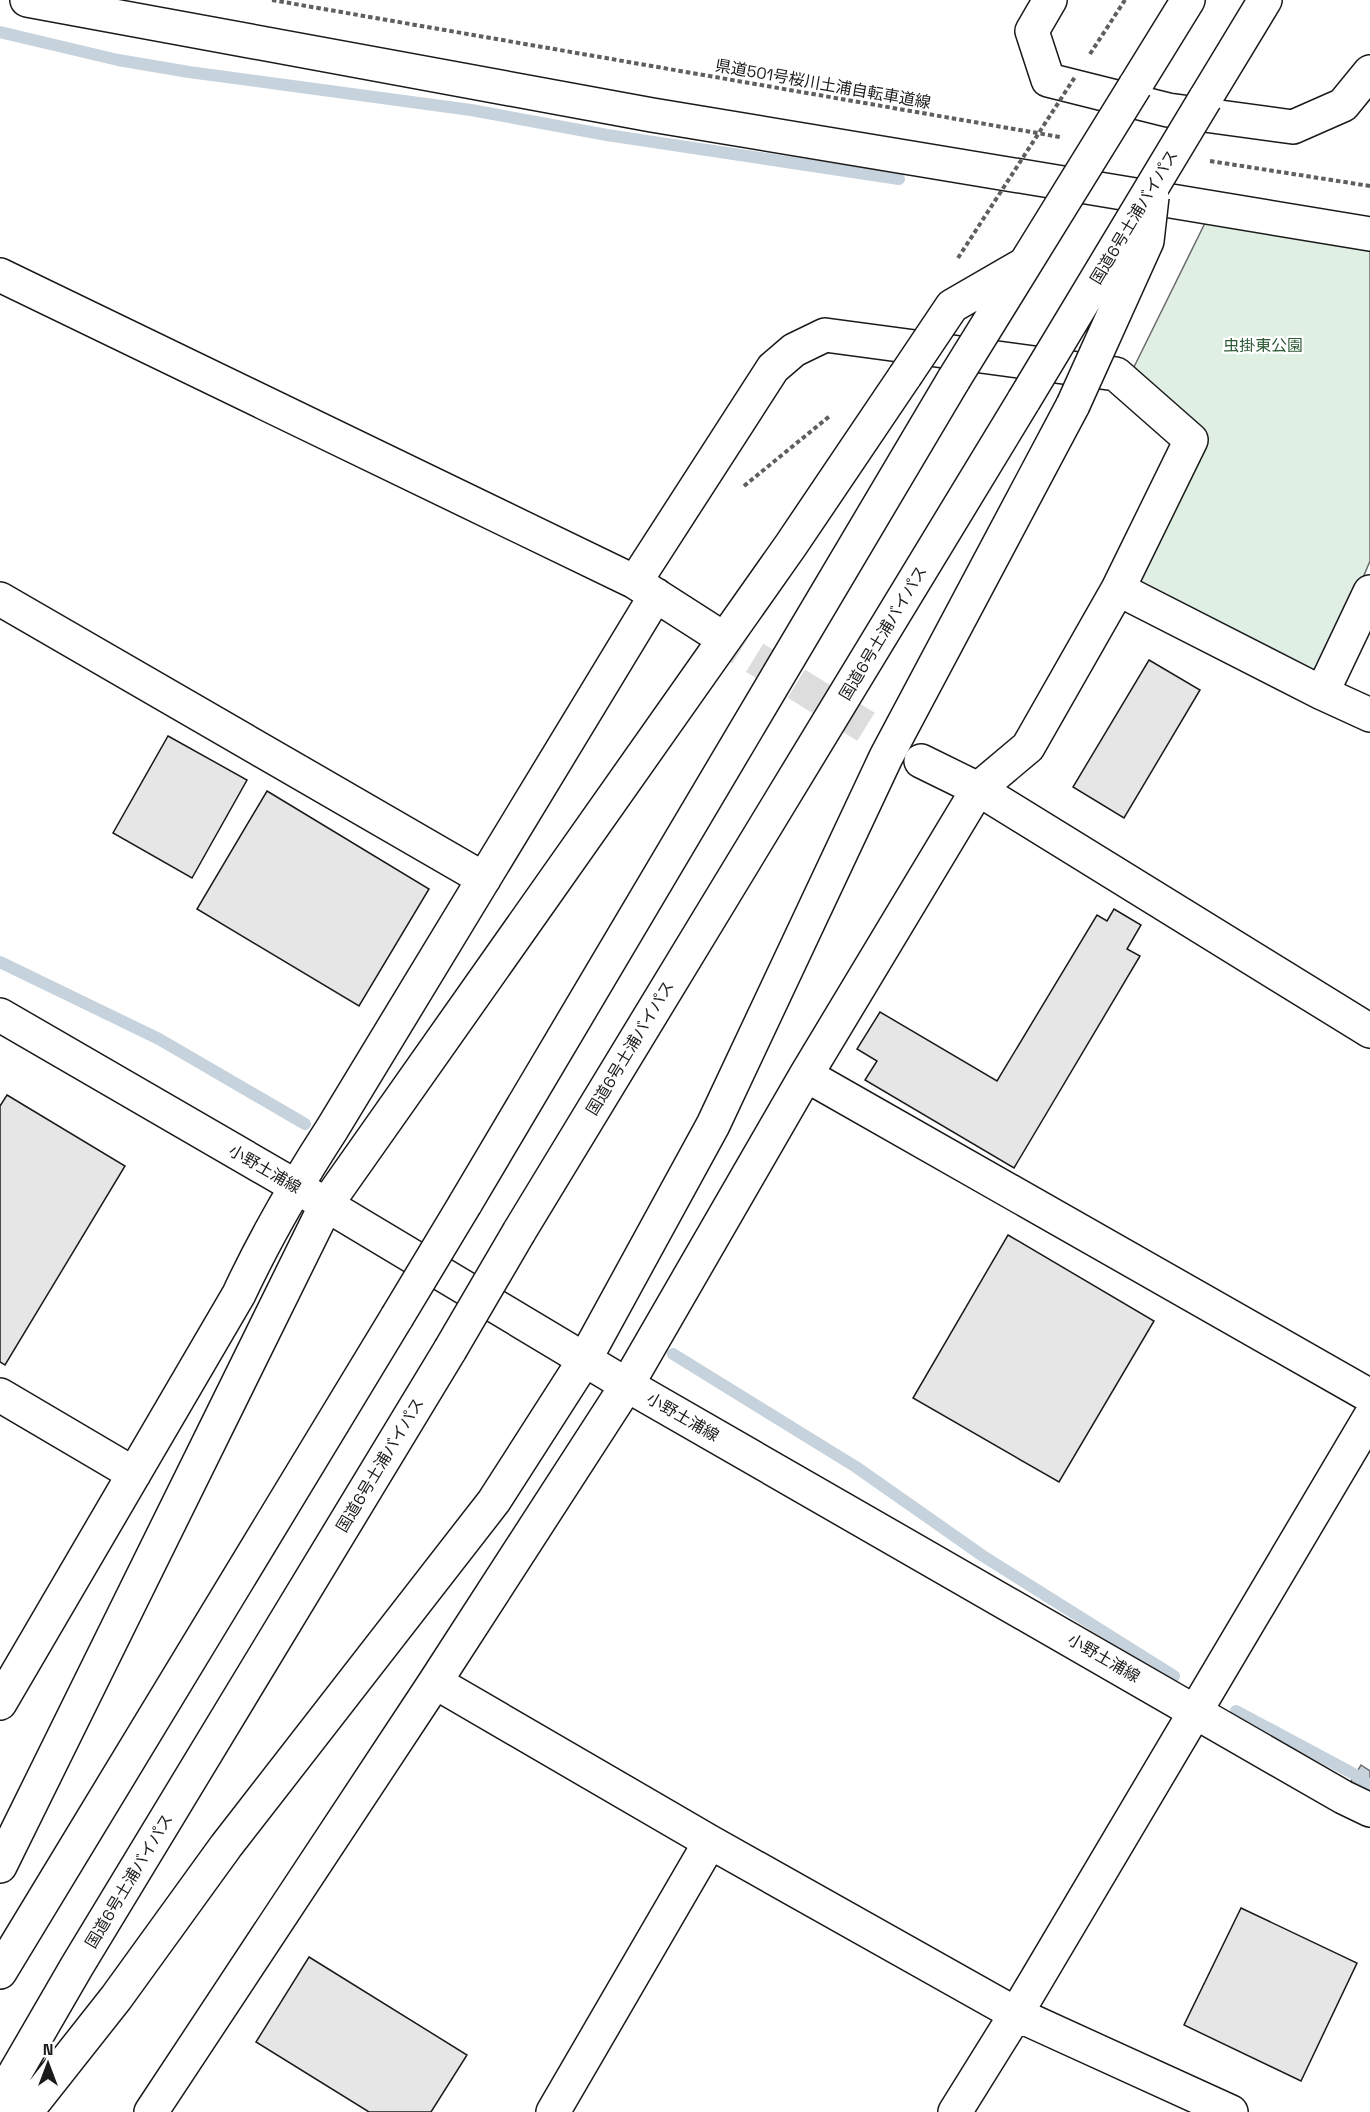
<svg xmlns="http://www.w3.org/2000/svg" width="1370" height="2112" font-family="'Space Grotesk','Noto Sans JP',sans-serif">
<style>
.green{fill:#e0efe3;stroke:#6a6a6a;stroke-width:1.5}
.water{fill:#c6d2dc;stroke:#6a6a6a;stroke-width:1.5}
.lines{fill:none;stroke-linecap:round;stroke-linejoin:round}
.stream{stroke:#c6d2dc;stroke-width:12}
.building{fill:#e6e6e6;stroke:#1a1a1a;stroke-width:1.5}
.street-tunnel{stroke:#ddd;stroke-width:33;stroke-dasharray:33 16;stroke-linecap:butt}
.street-casing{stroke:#1a1a1a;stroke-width:36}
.secondary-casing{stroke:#1a1a1a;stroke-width:36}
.highway-casing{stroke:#1a1a1a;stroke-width:36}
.path{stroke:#5f5f5f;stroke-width:4;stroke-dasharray:4.5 3;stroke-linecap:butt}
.street{stroke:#fff;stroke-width:33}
.secondary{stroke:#fff;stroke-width:33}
.highway{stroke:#fff;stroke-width:33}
.highway-bridge-casing{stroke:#1a1a1a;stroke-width:36;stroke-linecap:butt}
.path-bridge{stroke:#5f5f5f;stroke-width:4;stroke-dasharray:4.5 3;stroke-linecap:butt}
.highway-bridge{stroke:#fff;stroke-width:33}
.labels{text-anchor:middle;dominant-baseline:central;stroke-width:4.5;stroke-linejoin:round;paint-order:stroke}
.street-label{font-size:16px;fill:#1a1a1a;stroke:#fff}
.park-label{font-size:16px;fill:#2b5a34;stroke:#fff}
</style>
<rect width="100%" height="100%" fill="#fff"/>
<path class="green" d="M1206 221 1370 246V561L1319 681 1133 585 1207 442 1132 371Z"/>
<path class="water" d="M1361 1765 1370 1771V1800L1348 1786Z"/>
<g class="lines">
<path class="stream" d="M0 32 118 60 189 72 471 110 607 135 899 179
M0 962 159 1039 305 1124
M673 1354 856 1467 983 1556 1174 1676
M1236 1711 1354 1774 1370 1785"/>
</g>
<path class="building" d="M1149 660 1200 690 1124 818 1073 787Z
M168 736 247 780 192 878 113 833Z
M267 791 429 889 359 1006 197 909Z
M1114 909 1141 925 1127 949 1140 956 1014 1168 865 1080 877 1061 857 1049 880 1012 997 1081 1097 915 1107 921Z
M7 1095 125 1166 5 1365 0 1362V1106Z
M1008 1235 1154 1321 1059 1482 913 1398Z
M1241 1908 1357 1963 1301 2081 1184 2025Z
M309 1957 467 2055 431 2112H369L256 2042Z"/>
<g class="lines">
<path class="street-tunnel" d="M713 632 918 759"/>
<g class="street-casing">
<path id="street" d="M27 0 652 115 1370 234
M1050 0 1032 31 1048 80 1168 110 1293 127 1343 105 1370 72
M0 275 635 582 713 632
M1118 589 1322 693 1370 715
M0 599 484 879
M1322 693 1370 592
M921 761 978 789 1370 1031
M806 1075 1370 1396
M0 1395 134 1474
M435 1682 710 1842 1016 2014 1231 2112
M0 1703 239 1294C266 1236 297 1183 332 1129L656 595
M151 2112 435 1682 627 1385 806 1075 978 789 1028 747 1118 589 1191 440 1116 374 825 335 794 350 773 368 635 582
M553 2112 710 1842
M955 2112 1016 2014 1370 1417"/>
</g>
<g class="secondary-casing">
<path id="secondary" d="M0 1015 295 1186 627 1385 1343 1797 1370 1810"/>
</g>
<g class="highway-casing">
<path id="highway" d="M1135 86 1188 0
M1205 99 1265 0
M465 1204 954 379
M519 1232 1024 400
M0 1866 326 1205 791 545 905 376
M0 1972 397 1317
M0 2099 77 1966 450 1350
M26 2112 116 1998 226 1846 494 1501 585 1359 713 1125 886 757 1073 405"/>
</g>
<path class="path" d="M272 0 1060 137
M1090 54 1125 0
M1210 161 1370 186
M744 486 831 415"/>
<use href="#street" class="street"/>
<use href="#secondary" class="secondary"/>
<use href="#highway" class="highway"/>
<g class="highway-bridge-casing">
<path id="highway-bridge" d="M905 376 952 306 1023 265
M954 379 1135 86
M1024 400 1205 99
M1073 405 1147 241 1152 197
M397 1317 465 1204
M450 1350 519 1232"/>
</g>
<path class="path-bridge" d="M958 258 1075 77"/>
<use href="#highway-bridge" class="highway-bridge"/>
</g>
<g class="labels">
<g class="street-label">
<text transform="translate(823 84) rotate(10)">県道501号桜川土浦自転車道線</text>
<text transform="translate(1134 217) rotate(-59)">国道6号土浦バイパス</text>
<text transform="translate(883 633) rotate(-59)">国道6号土浦バイパス</text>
<text transform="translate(630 1048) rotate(-59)">国道6号土浦バイパス</text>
<text transform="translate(265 1169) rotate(30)">小野土浦線</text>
<text transform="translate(683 1417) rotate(30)">小野土浦線</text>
<text transform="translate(380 1465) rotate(-59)">国道6号土浦バイパス</text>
<text transform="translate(1104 1658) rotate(30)">小野土浦線</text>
<text transform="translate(129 1881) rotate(-59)">国道6号土浦バイパス</text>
</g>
<g class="park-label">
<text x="1263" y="345">虫掛東公園</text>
</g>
</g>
<g transform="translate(48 2064)" stroke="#ffffff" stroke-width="4.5" paint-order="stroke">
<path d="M0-4.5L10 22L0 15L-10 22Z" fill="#1a1a1a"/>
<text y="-9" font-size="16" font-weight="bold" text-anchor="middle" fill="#1a1a1a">N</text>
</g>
</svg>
